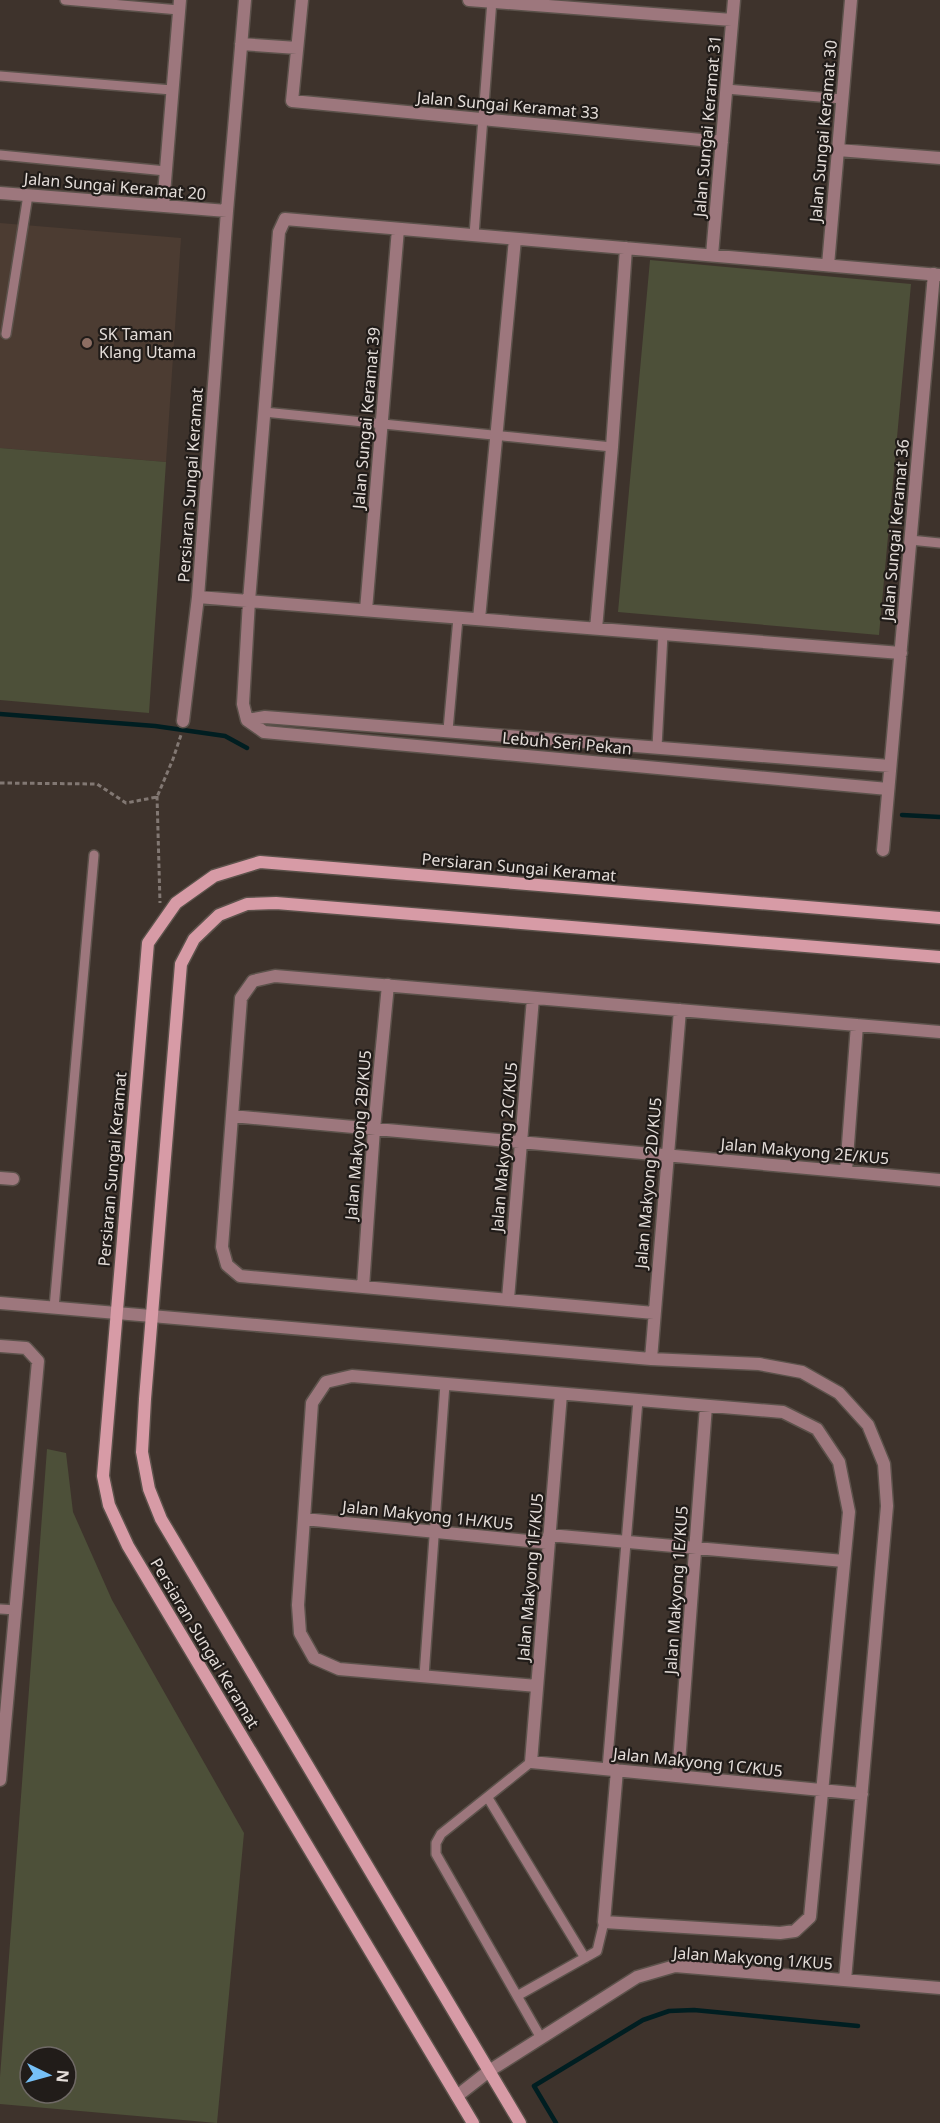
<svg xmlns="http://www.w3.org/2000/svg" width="940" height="2123" font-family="'Noto Sans',sans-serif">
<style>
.built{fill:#4c3c32}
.green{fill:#4d5039;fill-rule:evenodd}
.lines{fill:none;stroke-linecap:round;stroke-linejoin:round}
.stream{stroke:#001e21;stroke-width:4.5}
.lane-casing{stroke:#5c524b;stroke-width:12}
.street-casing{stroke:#5c524b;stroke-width:15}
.secondary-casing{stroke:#5c524b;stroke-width:15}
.path{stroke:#827873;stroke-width:3;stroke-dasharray:4.5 3;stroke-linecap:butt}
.lane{stroke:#9d777d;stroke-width:9}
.street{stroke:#9d777d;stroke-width:12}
.secondary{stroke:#d79ba6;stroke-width:12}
.education-dot{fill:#8d6e63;stroke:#211c19;stroke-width:2}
.labels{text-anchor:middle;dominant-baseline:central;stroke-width:4.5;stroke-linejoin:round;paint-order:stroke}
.street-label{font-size:16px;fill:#e4ddd9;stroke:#211c19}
.poi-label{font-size:16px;fill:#e4ddd9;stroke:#211c19;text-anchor:start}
</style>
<rect width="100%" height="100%" fill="#3e332c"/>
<path class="built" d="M0 223 181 238 166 462 0 448Z"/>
<path class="green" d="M650 260 911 284 879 635 618 612Z
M0 448 166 462 149 713 0 700Z
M47 1449 66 1453 73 1512 112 1600 244 1833 217 2123 0 2104V2077ZM30 2057H66V2093H30Z"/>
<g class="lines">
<path class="stream" d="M0 714 155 726 225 736 247 748
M902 815 940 817
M556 2123 534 2086 643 2020 669 2011 694 2010 858 2026"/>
<g class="lane-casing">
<path id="lane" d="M65 0 179 10
M0 76 172 90
M726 89 842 99
M0 155 166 171
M474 235 492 0
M6 334 28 195
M264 412 612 447
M910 540 940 543
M448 730 458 618
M657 747 663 634
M54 1308 94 855
M0 1609 16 1610
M424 1676 445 1384
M531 1762 441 1834 436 1843V1854L541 2038
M607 1769 638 1400
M488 1798 585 1958
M517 1996 597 1951 604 1922"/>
</g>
<g class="street-casing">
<path id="street" d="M302 0 292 101 722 142
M469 0 732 20
M241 44 297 48
M838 150 940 158
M0 193 227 211
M163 206 180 0
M712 255 734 0
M828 265 851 0
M198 597 901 653
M366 610 398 229
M479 619 515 239
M596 629 612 447 626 248
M247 720 243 704 249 601 279 232 285 219 940 275
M247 720 264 732 888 789
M247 720 265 717 890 766
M183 721 198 597 227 211 245 0
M883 850 934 274
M232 1116 940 1180
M846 1171 857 1025
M0 1178 13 1179
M363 1287 374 1129 388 985
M508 1299 533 998
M0 1303 651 1359 759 1364 802 1372 839 1393 868 1425 884 1464 887 1506 845 1980
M654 1313 240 1276 227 1265 222 1247 241 998 253 981 275 976 940 1032
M0 1346 26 1348 38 1361 0 1780
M651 1359 680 1010
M561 1394 531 1762 862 1794
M304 1519 549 1543
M549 1535 844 1561
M537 1686 339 1669 314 1658 300 1633 298 1605 312 1403 326 1382 352 1376 783 1412 817 1429 839 1462 849 1512 810 1917 795 1931 780 1933 604 1922 617 1770
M678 1776 706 1406
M457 2096 489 2071 637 1977 675 1966 940 1988"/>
</g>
<g class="secondary-casing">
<path id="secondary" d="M473 2123 128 1546 109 1505 103 1476 148 943 176 903 214 876 260 862 940 918
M520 2123 161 1519 149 1489 142 1452 145 1399 181 964 194 939 219 915 247 904 276 903 940 957"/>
</g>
<path class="path" d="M0 783 97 784 126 803 157 797 173 759 181 735
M157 796 160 903"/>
<use href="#lane" class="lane"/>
<use href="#street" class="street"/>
<use href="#secondary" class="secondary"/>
</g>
<circle class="education-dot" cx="87" cy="343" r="6"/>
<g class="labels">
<g class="street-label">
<text transform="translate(508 105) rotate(5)">Jalan Sungai Keramat 33</text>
<text transform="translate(707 126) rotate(-85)">Jalan Sungai Keramat 31</text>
<text transform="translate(823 131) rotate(-85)">Jalan Sungai Keramat 30</text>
<text transform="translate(115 186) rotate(5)">Jalan Sungai Keramat 20</text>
<text transform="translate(366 418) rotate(-85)">Jalan Sungai Keramat 39</text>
<text transform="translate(190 485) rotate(-86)">Persiaran Sungai Keramat</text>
<text transform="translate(895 530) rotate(-85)">Jalan Sungai Keramat 36</text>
<text transform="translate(567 743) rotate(5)">Lebuh Seri Pekan</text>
<text transform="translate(519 867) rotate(5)">Persiaran Sungai Keramat</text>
<text transform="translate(358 1135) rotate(-85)">Jalan Makyong 2B/KU5</text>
<text transform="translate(504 1147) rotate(-85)">Jalan Makyong 2C/KU5</text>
<text transform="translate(805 1151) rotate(5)">Jalan Makyong 2E/KU5</text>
<text transform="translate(112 1169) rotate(-85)">Persiaran Sungai Keramat</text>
<text transform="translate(648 1183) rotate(-85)">Jalan Makyong 2D/KU5</text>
<text transform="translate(428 1515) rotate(6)">Jalan Makyong 1H/KU5</text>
<text transform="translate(530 1577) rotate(-85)">Jalan Makyong 1F/KU5</text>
<text transform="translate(676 1590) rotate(-86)">Jalan Makyong 1E/KU5</text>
<text transform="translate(205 1643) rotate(59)">Persiaran Sungai Keramat</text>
<text transform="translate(698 1762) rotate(6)">Jalan Makyong 1C/KU5</text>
<text transform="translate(753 1958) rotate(4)">Jalan Makyong 1/KU5</text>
</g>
<g class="poi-label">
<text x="99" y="334">SK Taman<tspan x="99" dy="18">Klang Utama</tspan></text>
</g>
</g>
<g transform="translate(48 2075) rotate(95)"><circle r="28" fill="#211c19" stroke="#6f6966" stroke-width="1.5"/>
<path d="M0-4.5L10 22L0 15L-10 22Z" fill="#76c0f7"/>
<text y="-9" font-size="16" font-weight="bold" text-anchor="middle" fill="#e4ddd9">N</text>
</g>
</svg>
